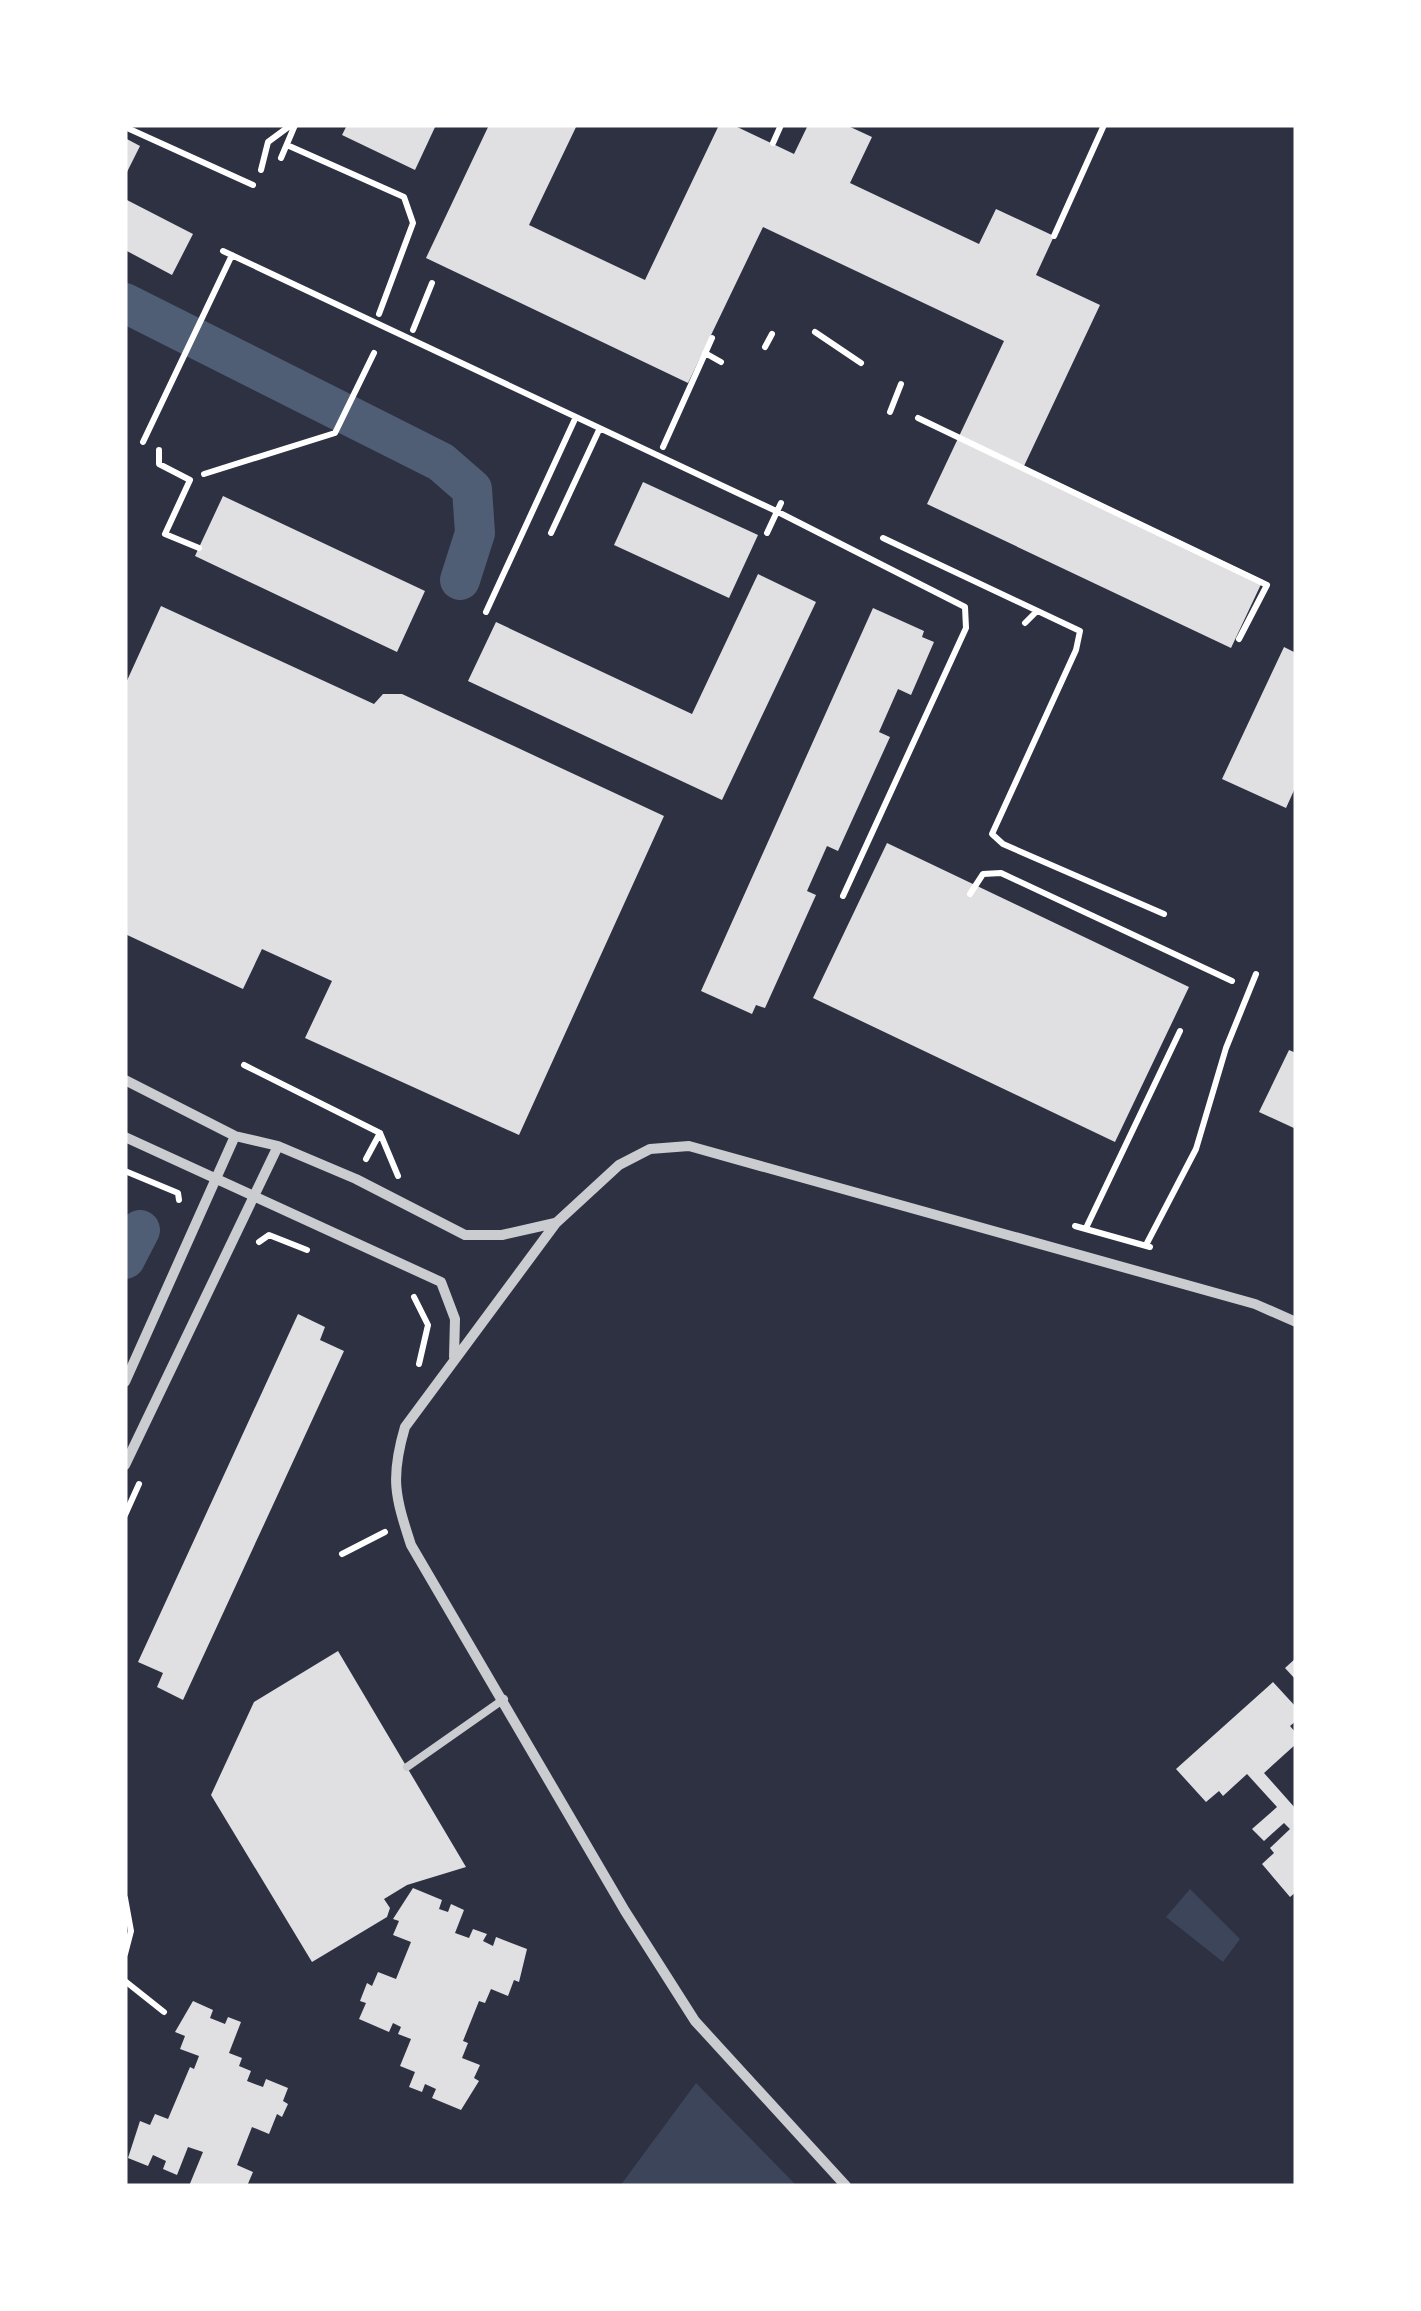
<svg xmlns="http://www.w3.org/2000/svg" width="1421" height="2311" font-family="Commissioner,sans-serif">
<style>
.green{fill:#3c4559}
.lines{fill:none;stroke-linecap:round;stroke-linejoin:round}
.canal{stroke:#4f5d75;stroke-width:40}
.building{fill:#e0e0e3}
.path{stroke:#fff;stroke-width:6}
.service{stroke:#caccd0;stroke-width:8}
.minor{stroke:#caccd0;stroke-width:10}
</style>
<rect width="100%" height="100%" fill="#2d3142"/>
<path class="green" d="M1190 1889 1240 1939 1223 1962 1166 1917Z
M696 2083 797 2186H620Z"/>
<g class="lines">
<path class="canal" d="M125 303 441 462 472 489 475 533 460 580
M125 1259 140 1230"/>
</g>
<path class="building" d="M347 125H436L415 170 342 135Z
M489 125H577L529 225 645 280 719 125H733L794 154 808 125H846L872 137 850 183 979 244 996 209 1054 236 1036 275 1100 305 1024 466 1263 580 1231 648 927 504 1004 341 763 227 688 383 426 258Z
M125 138 140 146 125 176Z
M125 199 193 234 172 275 125 250Z
M643 482 758 535 729 598 614 545Z
M223 496 425 591 397 652 195 556Z
M758 574 816 602 722 800 468 681 496 622 692 714Z
M161 606 374 704 383 694H402L664 816 519 1135 305 1038 332 981 262 949 243 989 125 934V685Z
M873 608 924 631 922 637 934 642 911 695 898 689 879 732 890 737 838 851 827 846 807 891 816 895 765 1008 756 1005 752 1014 701 991Z
M1284 647 1296 653V786L1286 808 1222 779Z
M887 843 1189 987 1115 1142 813 998Z
M1289 1050 1296 1053V1129L1259 1112Z
M298 1314 325 1327 320 1340 344 1351 183 1700 157 1687 163 1673 138 1662Z
M338 1651 466 1867 407 1885 384 1899 390 1908 387 1917 312 1962 211 1795 254 1702Z
M1296 1658V1680L1285 1668Z
M1273 1682 1296 1707V1721L1290 1726 1296 1733V1744L1264 1773 1296 1809V1892L1290 1897 1262 1864 1274 1853 1270 1848 1290 1829 1284 1823 1264 1841 1252 1829 1277 1807 1247 1774 1223 1796 1219 1791 1206 1802 1176 1769Z
M413 1888 442 1900 439 1909 448 1912 451 1904 464 1910 455 1933 469 1938 473 1929 487 1934 483 1941 493 1946 496 1937 527 1949 519 1982 514 1980 508 1996 491 1989 485 2003 479 2001 463 2041 468 2043 462 2058 480 2065 474 2078 479 2081 461 2110 432 2098 436 2089 425 2084 422 2092 409 2087 415 2072 400 2066 411 2039 398 2034 401 2027 393 2023 389 2032 359 2019 366 2003 360 2001 367 1983 372 1986 378 1972 396 1979 411 1942 393 1935 399 1921 393 1919Z
M193 2001 213 2010 210 2018 225 2024 228 2017 241 2022 229 2053 242 2058 239 2066 251 2071 247 2081 263 2087 266 2079 288 2088 283 2101 288 2104 282 2117 277 2114 269 2134 252 2127 237 2165 253 2172 247 2186H189L203 2152 188 2147 177 2175 163 2169 166 2161 153 2155 148 2166 128 2158 140 2121 150 2125 155 2114 168 2119 190 2067 194 2069 199 2056 180 2049 185 2036 175 2032Z"/>
<g class="lines">
<path class="path" d="M125 127 253 185
M773 143 781 125
M287 145 404 197 413 223 379 314
M281 158 295 125
M261 170 268 142 291 125
M1054 236 1104 125
M223 251 776 511 965 607 966 628 843 896
M413 330 432 283
M815 332 861 363
M765 347 772 334
M705 353 721 362
M890 412 901 384
M918 418 1267 585 1239 639
M143 442 232 255
M663 447 712 338
M159 450V464L190 480 165 534 199 548
M204 474 335 433 374 353
M551 533 599 430
M767 533 781 503
M883 538 1080 631 1076 650 992 834 1003 844 1164 914
M486 612 575 419
M1025 623 1037 611
M970 894 983 874 1001 873 1232 981
M244 1065 380 1133 398 1176
M366 1159 380 1133
M125 1171 178 1193 179 1200
M1075 1226 1150 1247
M1086 1228 1180 1031
M259 1242 269 1235 307 1250
M1146 1245 1196 1149 1226 1048 1256 974
M414 1297 428 1325 419 1364
M125 1515 139 1484
M342 1554 385 1532
M125 1898 131 1931 125 1954
M125 1981 164 2012"/>
<path class="service" d="M407 1767 504 1699"/>
<path class="minor" d="M125 1080 235 1136 278 1146 356 1179 465 1235H502L555 1223
M125 1137 441 1282 455 1319 454 1357
M125 1382 235 1136
M125 1465 278 1146
M846 2186 695 2021 625 1911 411 1545C395 1496 390 1478 405 1427L556 1223 619 1165 650 1149 689 1146 1255 1304 1296 1322"/>
</g>
<rect width="1421" height="2311" fill="none" stroke="#ffffff" stroke-width="255"/>
</svg>
